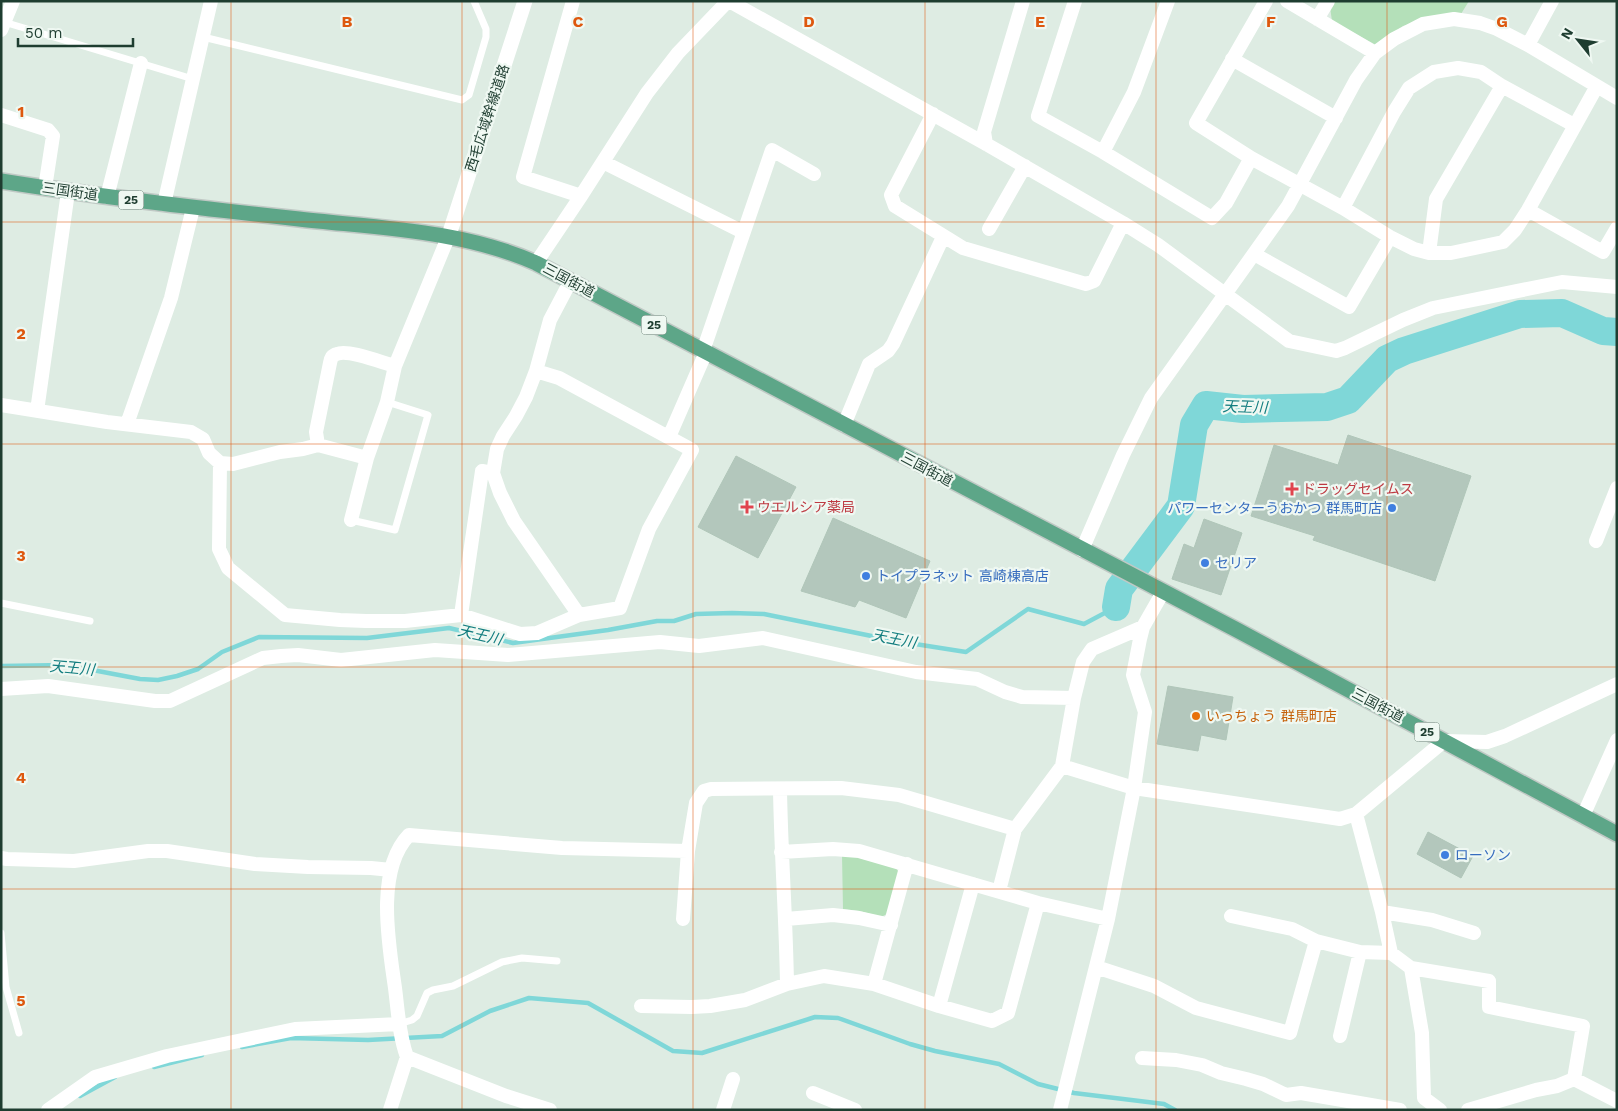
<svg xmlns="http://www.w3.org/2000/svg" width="1618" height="1111" font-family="'Work Sans','Noto Sans JP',sans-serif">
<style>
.green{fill:#b4e0b9}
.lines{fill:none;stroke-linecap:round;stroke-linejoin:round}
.stream{stroke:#7fd7d8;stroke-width:4.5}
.river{stroke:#7fd7d8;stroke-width:28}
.building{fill:#b3c7bc;stroke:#b0c6b9}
.primary-casing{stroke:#c0c9c5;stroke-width:18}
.service{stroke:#fff;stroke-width:7}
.minor{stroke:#fff;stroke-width:14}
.tertiary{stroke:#fff;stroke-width:15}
.primary{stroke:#5da688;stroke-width:15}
.grid{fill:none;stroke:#de580e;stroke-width:1;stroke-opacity:0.55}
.health-dot{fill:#e0444e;stroke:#eff8f2;stroke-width:2}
.shop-dot{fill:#3f7fe0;stroke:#eff8f2;stroke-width:2}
.food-dot{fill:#e8710a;stroke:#eff8f2;stroke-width:2}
.labels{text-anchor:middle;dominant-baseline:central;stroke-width:4.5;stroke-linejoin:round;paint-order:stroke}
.shield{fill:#eff8f2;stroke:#5d756a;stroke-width:1}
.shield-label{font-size:12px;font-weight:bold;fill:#1e3d30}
.street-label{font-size:14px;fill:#1e3d30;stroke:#eff8f2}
.health-label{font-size:14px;fill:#be3a42;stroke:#eff8f2;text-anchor:start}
.shop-label{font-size:14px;fill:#366cbe;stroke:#eff8f2;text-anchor:start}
.food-label{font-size:14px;fill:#c56008;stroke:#eff8f2;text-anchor:start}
.water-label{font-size:15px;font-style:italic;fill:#127d7f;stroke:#eff8f2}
.grid-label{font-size:16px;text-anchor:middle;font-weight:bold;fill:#de580e;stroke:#eff8f2;stroke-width:4.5;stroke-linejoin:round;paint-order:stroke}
</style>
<rect width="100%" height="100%" fill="#deece3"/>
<path class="green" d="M1334 1H1469L1461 14 1425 19 1403 26 1376 45 1332 21 1330 7Z
M842 855H853L895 866 899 873 887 914 881 917 860 911 843 909Z"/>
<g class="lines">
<path class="stream" d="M1 666 66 665 140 679 158 680 177 676 198 669 222 652 259 637 367 638 449 628 513 643 608 630 657 621H674L696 614 732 613 764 614 896 641 966 652 1028 609 1084 624 1116 607
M242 1047 291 1038 368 1040 442 1036 490 1011 529 998 588 1003 673 1051 702 1053 815 1017 838 1018 910 1044 935 1051 999 1064 1038 1084 1074 1093 1164 1104 1175 1110
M154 1067 202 1055
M80 1096 115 1077"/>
<path class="river" d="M1116 607 1119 589 1181 506 1194 425 1206 405 1243 409 1327 407 1348 400 1387 359 1404 351 1520 314 1562 313 1603 331 1617 332"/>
</g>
<path class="building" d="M1348 435 1471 476 1435 581 1313 540 1315 536 1251 516 1274 445 1338 465Z
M736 456 796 487 758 558 698 527Z
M833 518 930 561 906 618 859 600 855 607 801 591Z
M1204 519 1242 533 1221 595 1172 579 1184 544 1194 548Z
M1168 686 1233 697 1226 740 1201 735 1198 751 1157 744Z
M1428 832 1473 856 1461 878 1417 854Z"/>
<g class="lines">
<g class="primary-casing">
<path id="primary" d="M1 181C100 197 199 208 299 219 378 228 462 230 536 263L1237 630 1617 834"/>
</g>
<path class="service" d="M4 22 193 79
M203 37 462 100 469 95 486 37V29L474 1
M351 520 395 530 428 415 387 402
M1 603 90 621
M1 933 6 987 19 1033
M399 1024 412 1020 417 1016 427 993 433 990 453 986 502 962 522 958 557 961"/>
<path class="minor" d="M573 1 523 177 581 196
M729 1 986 144 1123 223 1158 245 1289 341 1336 351 1345 348 1403 320 1433 308 1562 282 1617 287
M1075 1 1038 116 1103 152 1212 218 1226 203 1251 158
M1266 1 1196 123 1251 158 1343 208 1390 237 1414 249 1429 253H1451L1503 242 1515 230 1528 210 1597 86
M1287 1 1375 53
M1317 19 1328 1
M1 30 13 1
M1528 45 1552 1
M1232 59 1336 118
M933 114 891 195 895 206 963 248 1086 284 1094 281 1123 223
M1 115 48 130 53 136 45 188
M986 144 984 132 1023 1
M1103 152 1134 92 1168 1
M603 162 743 232
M107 197 141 63
M164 204 211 1
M1343 208 1394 112 1409 88 1434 72 1458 68 1481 72 1502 86 1574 125
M1528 210 1603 252 1617 228
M989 229 1025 166
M1429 253 1436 199 1502 86
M1254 254 1349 307 1390 237
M536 263 581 196 647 93 678 53 728 1
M570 282 550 320 536 371 526 397 516 416 503 436 497 449 493 473 500 493 514 521 579 615
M703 351 772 150 814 174
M1 405 107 422 191 432 203 439 209 453 220 463 219 549 228 568 285 615 340 620 366 621H405L461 615 520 634 537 633 579 615 620 608 649 529 692 450 559 378 536 371
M37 411 68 192
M127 424 171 298 193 208
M844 425 869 364 888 351 893 344 943 237
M669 437 706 352
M318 445 316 432 330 363C331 358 332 355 337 354 348 349 383 363 395 366
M220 463 233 464 280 452 303 449 318 445 367 458
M351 520 367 458 387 402 395 366 449 235
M1596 541 1617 488
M1082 550 1123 455 1151 398 1288 206 1356 80 1375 53 1394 39 1423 24 1454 19 1480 23 1497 29 1528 45 1617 98
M461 615 482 471 493 473
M1 689 48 686 155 701H170L263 658 281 656 298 655 341 660 435 650 508 655 660 642 699 646 763 638 916 672 977 679 1005 692 1022 697 1074 698
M1062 766 1134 788 1340 819 1356 814 1444 741 1487 742 1505 736 1617 684
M780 789C781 854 786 919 787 984
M1356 814 1382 912 1391 953 1411 968 1422 1033 1424 1098 1440 1110
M1583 816 1617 740
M781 852 833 849 859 851 1038 903 1108 919
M1 858 7 859 74 861 148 851H167L255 864 308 867 371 868 391 870
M999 891 1015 829 1062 766 1074 698 1083 662 1092 649 1143 627
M1382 912 1432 920 1474 933
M1231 916 1292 929 1316 941 1360 952 1391 953
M683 919 688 851 696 803 704 791 711 789 841 788 899 795 1015 829
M786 919 833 915 859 918 891 925
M1096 967 1154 986 1196 1008 1290 1033 1316 941
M1411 968 1489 981V1007L1583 1026 1574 1079
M874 984 907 864
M641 1006 692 1007 710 1006 745 1000 787 984 824 976 874 984 939 1006 992 1021 1008 1013 1038 903
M939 1006 973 884
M1340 1036 1360 952
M1142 1058 1176 1060 1202 1065 1221 1073 1246 1079 1263 1084 1286 1095 1301 1093 1400 1110
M813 1093 855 1110
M48 1110 95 1077 167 1056 295 1029 399 1024
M390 1110 407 1057
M550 1110 506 1096 407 1057C399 1035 398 1011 395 988 389 945 375 870 409 835L562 848 688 851
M723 1110 733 1079
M1060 1110 1108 919 1134 788 1145 712 1133 675 1140 639 1143 627 1163 592
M1468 1110 1536 1090 1557 1086 1574 1079 1617 1101"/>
<path class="tertiary" d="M449 235 525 1"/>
<use href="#primary" class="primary"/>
</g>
<path class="grid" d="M231 1V1110M462 1V1110M693 1V1110M925 1V1110M1156 1V1110M1387 1V1110M1 222H1617M1 444H1617M1 667H1617M1 889H1617"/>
<g class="health-dot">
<path d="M1289.5 481.5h5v5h5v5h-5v5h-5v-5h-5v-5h5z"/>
<path d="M744.5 499.5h5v5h5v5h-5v5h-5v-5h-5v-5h5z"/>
</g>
<g class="shop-dot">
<circle cx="1392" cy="508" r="5"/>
<circle cx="1205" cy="563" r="5"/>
<circle cx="866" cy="576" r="5"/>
<circle cx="1445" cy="855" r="5"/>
</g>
<circle class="food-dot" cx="1196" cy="716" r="5"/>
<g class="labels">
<g class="shield">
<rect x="118.5" y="190.5" width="25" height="19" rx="4"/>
<rect x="641.5" y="315.5" width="25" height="19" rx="4"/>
<rect x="1414.5" y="722.5" width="25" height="19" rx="4"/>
</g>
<g class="shield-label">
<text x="131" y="200">25</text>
<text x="654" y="325">25</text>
<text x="1427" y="732">25</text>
</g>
<g class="street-label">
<text transform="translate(487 118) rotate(-72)">西毛広域幹線道路</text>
<text transform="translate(70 191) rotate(8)">三国街道</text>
<text transform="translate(569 280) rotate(28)">三国街道</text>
<text transform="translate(927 469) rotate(28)">三国街道</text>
<text transform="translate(1378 705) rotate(28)">三国街道</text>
</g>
<g class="health-label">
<text x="1302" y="489">ドラッグセイムス</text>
<text x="757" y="507">ウエルシア薬局</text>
</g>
<g class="shop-label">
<text x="1382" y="508" text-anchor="end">パワーセンターうおかつ 群馬町店</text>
<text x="1215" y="563">セリア</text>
<text x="876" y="576">トイプラネット 高崎棟高店</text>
<text x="1455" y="855">ローソン</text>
</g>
<g class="food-label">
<text x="1206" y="716">いっちょう 群馬町店</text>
</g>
<g class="water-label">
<text transform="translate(1245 407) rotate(2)">天王川</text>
<text transform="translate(480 635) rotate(13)">天王川</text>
<text transform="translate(894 639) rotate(11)">天王川</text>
<text transform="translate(72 668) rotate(5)">天王川</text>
</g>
</g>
<g class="grid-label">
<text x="347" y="27">B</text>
<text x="578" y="27">C</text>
<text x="809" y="27">D</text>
<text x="1040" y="27">E</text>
<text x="1271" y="27">F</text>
<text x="1502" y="27">G</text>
<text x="21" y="117">1</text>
<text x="21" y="339">2</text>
<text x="21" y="561">3</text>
<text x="21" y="783">4</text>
<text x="21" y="1006">5</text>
</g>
<rect width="1618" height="1111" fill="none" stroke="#1e3d30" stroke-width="5"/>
<g transform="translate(1578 40) rotate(300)" stroke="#eff8f2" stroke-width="4" paint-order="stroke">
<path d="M0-4L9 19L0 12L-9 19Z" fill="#1e3d30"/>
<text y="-8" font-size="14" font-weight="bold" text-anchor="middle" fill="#1e3d30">N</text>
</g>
<path d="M18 38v8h115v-8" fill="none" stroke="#1e3d30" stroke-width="2.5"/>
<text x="25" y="38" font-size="15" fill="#1e3d30" stroke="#eff8f2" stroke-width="4" paint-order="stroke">50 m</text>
</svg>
